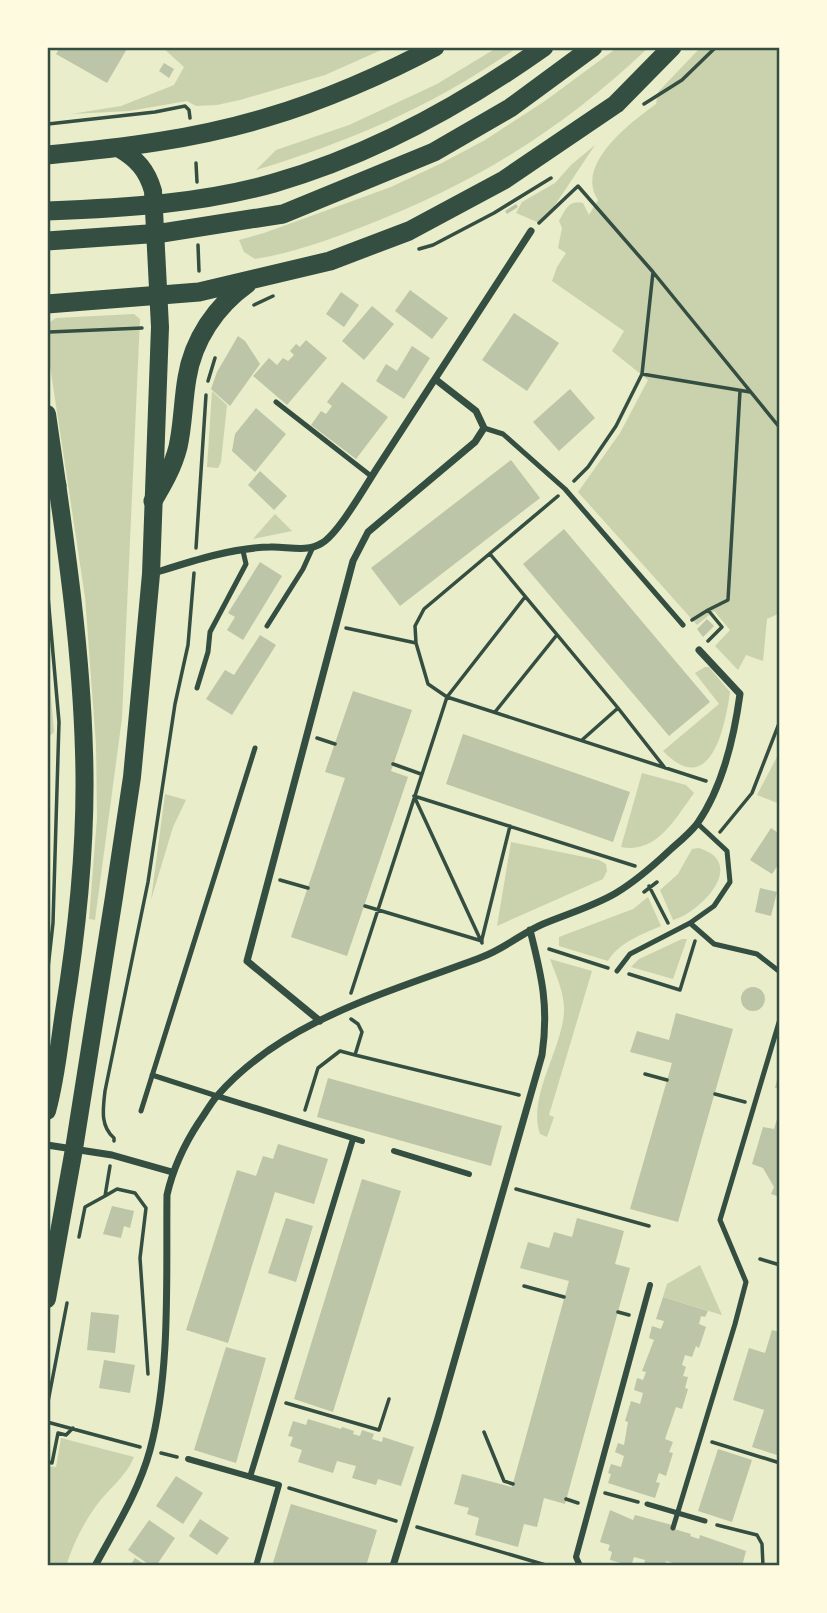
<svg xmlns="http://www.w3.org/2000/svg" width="827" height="1613" font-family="Merriweather,serif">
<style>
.green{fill:#cad2ad}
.building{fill:#bcc5a7}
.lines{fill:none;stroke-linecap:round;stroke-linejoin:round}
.path{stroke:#344e41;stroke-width:3.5}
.service{stroke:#344e41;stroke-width:5}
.pedestrian{stroke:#344e41;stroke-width:6}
.minor{stroke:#344e41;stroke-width:7}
.primary{stroke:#344e41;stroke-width:18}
.trunk{stroke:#344e41;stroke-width:19}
.neatline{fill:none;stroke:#344e41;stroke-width:2.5}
</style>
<rect width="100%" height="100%" fill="#e9edc9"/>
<path class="green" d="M162 47H388L325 75 240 100 217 105 196 106 187 101 129 111 71 114 121 106 174 85 184 67Z
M498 47H518C431 107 356 139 256 170L276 150 349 125 437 84Z
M618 47H649C563 129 477 182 367 225 331 239 293 253 255 259L244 252 239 240 264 233 391 187 442 163 485 140 545 101Z
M701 47H780V613L767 619 763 661 746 655 738 670 715 646 730 630 714 611 697 625 578 492 620 433 648 380 612 351 624 331 552 281 557 267 566 253 558 248 562 228 559 221C565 210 569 199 583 203L589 215 598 200C574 165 631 122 656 104L658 92Z
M595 145 545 220 537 222 516 213 522 202 555 183 571 165Z
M134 314 140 319 122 718 95 920 89 919 97 818 96 745 85 597 47 346V324L56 318Z
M212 391 227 405 221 462 218 468 207 467Z
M275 514 292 531 253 539Z
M47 650 54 732 49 737 47 736Z
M705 667H709L730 692C725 728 710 800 663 751L719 704 695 673Z
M780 751V804L757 795Z
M642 773 686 785 694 793C675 819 657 854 621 847Z
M165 794 186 800 173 827 151 900Z
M511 842 599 860 606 864 607 871 603 879 497 926Z
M699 848C748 863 701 912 673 920L660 890 678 874 692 849Z
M648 897 661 926C643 934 619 942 608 961L559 946V937L633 909Z
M682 939H687L673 979 631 967 639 959Z
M550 959 592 971 549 1115 554 1117 547 1137 540 1134C527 1098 562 1049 564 1012 565 993 556 976 550 959Z
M700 1265 722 1315 663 1297 667 1284Z
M61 1438 134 1457C126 1477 108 1489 96 1506 83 1524 73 1544 66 1566H47V1466L56 1467Z"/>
<path class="building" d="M60 47H128L107 83 56 54Z
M164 63 174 69 169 78 159 71Z
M516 204 518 207 507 214 505 211Z
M410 290 448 318 432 339 395 311Z
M341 292 359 305 344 327 326 314Z
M372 306 394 324 364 360 342 341Z
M514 313 559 343 527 391 482 360Z
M238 336 245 341 260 364 230 406 211 389 217 372Z
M306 340 327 358 287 405 253 376 269 358 277 365 283 358 288 361 294 355 290 351 296 344 300 347Z
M412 346 430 358 404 399 376 381 386 364 397 371Z
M342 382 388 417 356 459 311 425 321 411 326 414 332 406 327 402Z
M570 389 595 418 559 451 533 422Z
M256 408 286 434 255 472 232 451 235 434Z
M511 460 540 498 400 606 371 568Z
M260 471 287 496 274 510 248 485Z
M564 529 710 702 669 736 523 564Z
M260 562 282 576 243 640 227 630 235 617 228 613Z
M707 619 714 626 703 637 697 629Z
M260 635 276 645 232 715 206 699 225 670 234 675Z
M353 691 412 710 391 771 408 777 347 956 291 937 345 778 325 772Z
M463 734 630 792 613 842 446 784Z
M771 828 780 834V862L772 874 750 860Z
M760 888 777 892 771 916 755 912Z
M741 999a12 12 0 1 1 24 0a12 12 0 1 1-24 0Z
M676 1013 733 1029 678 1222 630 1209 672 1063 630 1052 637 1031 669 1040Z
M779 1072 780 1073V1089L775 1088Z
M328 1078 502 1126 491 1166 317 1117Z
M780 1109V1197L771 1194 774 1187 763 1168 752 1164 763 1127 774 1129Z
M278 1144 328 1159 314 1204 275 1192 228 1343 186 1330 237 1170 256 1176 263 1156 273 1159Z
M362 1179 401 1191 333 1412 294 1399Z
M112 1206 134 1211 130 1228 124 1226 121 1238 103 1234Z
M286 1218 313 1226 296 1282 268 1273Z
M577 1218 624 1231 615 1264 630 1268 565 1504 544 1498 537 1527 524 1524 518 1547 475 1535 479 1518 467 1514 469 1508 454 1504 462 1474 512 1487 569 1281 520 1268 528 1242 549 1248 554 1232 572 1237Z
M663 1297 708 1311 705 1317 701 1316 699 1324 706 1327 699 1348 696 1346 692 1357 685 1355 682 1365 686 1367 683 1376 688 1377 685 1388 688 1389 682 1409 676 1407 665 1439 673 1442 669 1452 673 1453 666 1476 659 1473 656 1482 660 1483 655 1498 608 1483 611 1474 608 1473 611 1464 621 1467 624 1456 615 1452 618 1443 624 1445 628 1422 625 1421 631 1401 640 1404 643 1393 634 1390 637 1378 643 1380 646 1372 642 1371 654 1340 649 1338 652 1326 661 1329 664 1321 656 1319Z
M91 1312 119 1315 115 1353 87 1350Z
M772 1330 780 1332V1456L752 1447 764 1410 733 1400 749 1348 765 1353Z
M226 1347 266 1358 236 1463 194 1450Z
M104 1360 135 1365 130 1393 99 1388Z
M308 1419 341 1429 342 1427 354 1431 353 1434 360 1436 362 1430 374 1434 372 1439 382 1442 383 1437 414 1447 401 1486 378 1479 376 1485 352 1478 356 1466 337 1461 333 1473 298 1462 302 1450 290 1446 293 1437 288 1436 293 1421 306 1425Z
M718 1449 752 1460 732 1522 698 1511Z
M176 1476 203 1493 183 1524 156 1506Z
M291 1504 377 1530 366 1566H272Z
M610 1510 633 1520 635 1515 672 1525 671 1528 691 1534 690 1536 699 1539 700 1535 746 1551 742 1566H675L676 1564 666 1561 665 1566H649L644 1564 645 1560 634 1557 631 1566 610 1560 612 1552 608 1550 610 1545 600 1542Z
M200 1519 229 1538 217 1555 189 1536Z
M149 1520 175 1538 156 1566H151L128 1550Z
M135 1558 147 1566H130Z"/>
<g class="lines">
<path class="path" d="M644 104 682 80 716 47
M48 124 155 112 185 106 189 110 190 118
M196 163 197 182
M539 223 578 186 653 272 642 374 616 426 588 467 574 481
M198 245 199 271
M419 249 433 245 494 213 551 178
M653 272 780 428
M254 305 273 296
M49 332 142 328
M642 374 750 392
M208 381 215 358
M558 496 424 609 415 626 416 643 428 684 447 697 706 781
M196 548 206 395
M490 554 618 708
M47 585 59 722 53 923 47 977
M692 620 708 610
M346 628 416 643
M708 641 722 627 708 610 728 600 740 391
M495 712 556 636
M317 738 335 744
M582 740 618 708 665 768
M393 764 421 774
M414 796 482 943
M414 796 635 866
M720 832 752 793 780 721
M280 880 308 888
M649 886 668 923
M644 892 657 882
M365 906 482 941
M482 939 510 826
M549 949 608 968
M629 974 680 990 695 941
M351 993 447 697 525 597
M355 1055 519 1095
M645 1074 667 1080
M715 1094 745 1102
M305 1110 318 1068 340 1051 355 1055 362 1032 358 1024 351 1019
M114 1141V1138C100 1126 103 1109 105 1091L148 882 175 704 188 645 194 573
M516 1189 649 1226
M105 1196 117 1189 135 1193 146 1208 140 1258 148 1374
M79 1237 85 1207 105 1196 110 1166
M760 1259 780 1265
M524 1286 564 1297
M618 1312 629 1315
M286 1403 379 1430 389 1399
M47 1407 67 1303
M47 1422 140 1447
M484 1432 504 1481 513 1484
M47 1439V1438
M712 1442 780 1463
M161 1453 177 1457
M47 1462 52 1463 58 1433 66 1435 73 1428
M289 1488 396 1521
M605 1493 638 1502
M566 1499 578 1503
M717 1525 757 1535 762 1544 763 1566
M417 1527 549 1566"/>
<path class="service" d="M276 402 371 476
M484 428 503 434 565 489 683 625
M267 626 303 569 313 547
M197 688 208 652 210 632 246 564 243 551
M697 823 727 851 730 882 714 906 690 923 714 944 757 954 780 972
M617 971 630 954 690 923
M152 1075 217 1096
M141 1111 255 748
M647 1504 705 1521
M673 1528 735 1324 746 1282 720 1220 780 1019"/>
<path class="pedestrian" d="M217 1096 362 1141
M394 1151 469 1174
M188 1459 279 1485 256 1566
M250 1477 353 1139
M580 1566 576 1557 650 1285"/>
<path class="minor" d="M151 574C189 562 230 548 270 547 286 546 307 553 322 543 340 532 368 481 381 462 431 385 481 308 531 231
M320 1021 247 961 353 561 368 532 475 442 484 428 476 411 435 379
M47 1145 112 1155 172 1172
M95 1566C115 1529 139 1491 150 1450 171 1371 166 1276 167 1195 173 1168 184 1145 199 1122 205 1114 210 1104 217 1096 284 1019 391 992 482 957 504 949 522 933 543 924 567 914 594 906 616 893 636 881 653 866 670 850 679 842 689 834 697 824 723 787 734 738 740 694L699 650
M393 1566 438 1418 542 1055C549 1007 542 977 530 930"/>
<path class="primary" d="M47 414C63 526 81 639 84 752 87 839 78 926 64 1012 59 1045 56 1079 47 1111
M47 1299 74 1149 114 897 132 777 141 682 151 574 160 327 153 191C147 170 137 159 118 148"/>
<path class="trunk" d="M47 155C121 148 196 139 268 117 320 102 387 73 435 47
M47 211C123 208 201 204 274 183 372 155 462 105 544 47
M47 241 162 233 283 214 434 152 510 108 593 47
M47 304 199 292 330 261 409 231 504 180 616 104 672 47
M47 469 57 485
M153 501C163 484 173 467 178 447 183 425 183 401 187 378 193 340 216 306 247 284"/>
</g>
<rect width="827" height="1613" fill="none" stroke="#fefae0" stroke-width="98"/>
<rect x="49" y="49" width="729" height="1515" class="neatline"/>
</svg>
